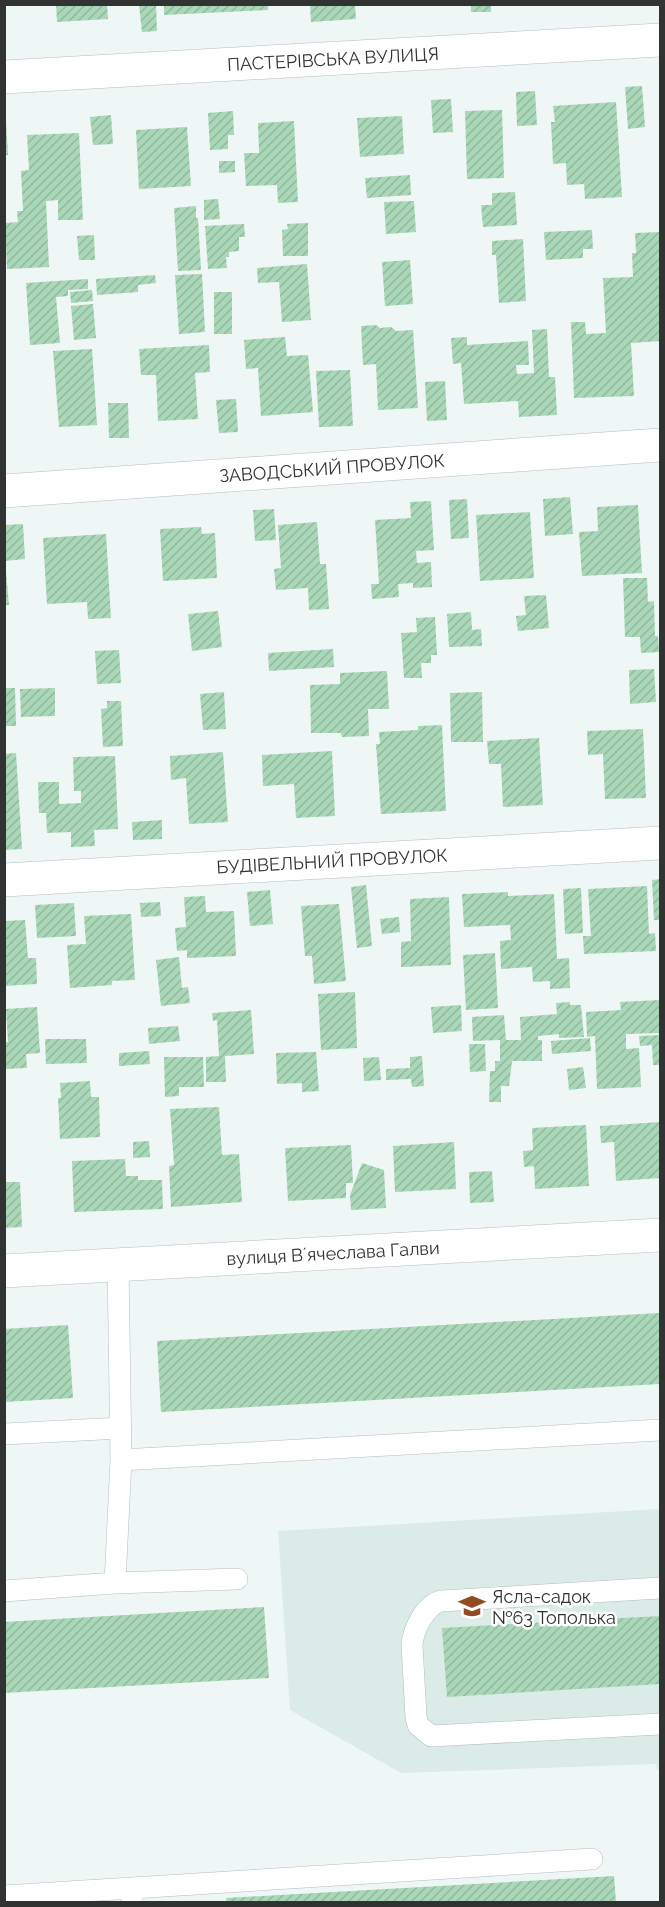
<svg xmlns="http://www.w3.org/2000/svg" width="665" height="1907" font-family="Raleway,sans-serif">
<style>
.built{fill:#dbece8}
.building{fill:url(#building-hatch)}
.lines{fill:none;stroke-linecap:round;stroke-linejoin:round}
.lane-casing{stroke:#b5bdbc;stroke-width:22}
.street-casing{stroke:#b5bdbc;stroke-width:34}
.secondary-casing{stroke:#b5bdbc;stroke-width:34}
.lane{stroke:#fff;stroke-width:21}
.street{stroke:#fff;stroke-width:33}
.secondary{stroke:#fff;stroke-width:33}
.labels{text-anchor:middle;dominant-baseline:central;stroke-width:5;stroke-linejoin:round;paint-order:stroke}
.street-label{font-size:18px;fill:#303332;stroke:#fff}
.poi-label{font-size:18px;fill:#303332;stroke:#fff;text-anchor:start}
</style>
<defs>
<pattern id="building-hatch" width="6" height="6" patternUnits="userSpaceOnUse" patternTransform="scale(1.5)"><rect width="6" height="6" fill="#a9d7b8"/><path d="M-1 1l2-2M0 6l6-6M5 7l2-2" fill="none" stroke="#92b99f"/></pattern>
</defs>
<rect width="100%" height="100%" fill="#eef7f5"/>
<path class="built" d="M660 1509V1769H657L656 1764 401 1773 290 1710 278 1531Z"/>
<path class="building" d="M56 4H107L108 19 57 22Z
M156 4 157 31 142 32 139 5Z
M164 4H268V10L164 15Z
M471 4H491V12H471Z
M310 5H355L356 19 311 22Z
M642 86 645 127 628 129 625 87Z
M535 91 537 125 517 126 516 92Z
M451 99 453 132 433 133 431 100Z
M616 102 622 197 585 199 584 184 567 185 566 163 553 164 551 122H555L553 106Z
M502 110 504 178 467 179 465 111Z
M233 111 234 135H228V149L210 150 208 113Z
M111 115 113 144 93 145 90 117Z
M402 116 404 154 360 157 357 118Z
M4 120H6L8 155H4Z
M294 121 298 202 278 203 277 185 246 186 244 153H259L258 123Z
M187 127 191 186 139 189 136 130Z
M79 133 83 220H58V200L46 201 49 267 7 269 5 223 18 222 17 211H23L21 171 29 170 27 135Z
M219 161H235V172L219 173Z
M410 175 411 195 367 198 365 178Z
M515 192 517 225 483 227 481 205H492V193Z
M218 199 220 219 204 220V200Z
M414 201 416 232 386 234 384 202Z
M196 206V218H198L201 270 178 271 174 208Z
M308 223V256H283L282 230 288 229 287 224Z
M244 224 245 237H239V251L229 252V257H226L227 268 208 269 205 226Z
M592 230 593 249H583V258L546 260 544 232Z
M660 232V341L631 343 634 396 574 398 571 322H585L586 334 606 333 603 278 633 277 632 253H636L635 233Z
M94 235 95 260H79L77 236Z
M523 239 526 301 499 303 496 255H492V241Z
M410 260 413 304 385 306 382 262Z
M307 264 311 320 282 322 279 282 258 283 257 268Z
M202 274 205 332 179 334 175 275Z
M155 275 156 283 138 285V292L97 295 96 279Z
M88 279V289L68 290V296L56 297 60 343 30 345 26 283Z
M92 290 93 301 71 303 70 292Z
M214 292H232V334H214Z
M93 304 96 338 74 340 71 306Z
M376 325 380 328 391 327 396 331 413 330 418 408 378 410 376 364 363 365 361 326Z
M547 329 549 377H555L557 415 519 417 518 401 464 404 461 363 453 364 451 338 467 337V345L528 341 529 365H516L517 374 534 373 532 330Z
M285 337 287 356 308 355 313 412 261 416 258 368 246 369 244 340Z
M209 345 210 372 195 373 198 419 158 421 156 375H141L139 349Z
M92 349 97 425 59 427 53 351Z
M350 370 353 426 319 427 316 371Z
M445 381 447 420 427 421 425 382Z
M236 399 238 432 219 433 216 400Z
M108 403H128L129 438H109Z
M570 497 573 534 545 536 543 499Z
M467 499 469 538 451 539 449 500Z
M431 501 434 550 416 551 417 563 431 562 432 587 413 588V583L398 584 399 597 372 599 371 584H379L375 520 411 518 410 502Z
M638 505 642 573 582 576 579 532 598 531 597 507Z
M274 509 276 540 255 541 253 510Z
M530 512 534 578 480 581 476 515Z
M317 522 320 564H326L329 609 309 610 308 588 276 590 274 569 281 568 278 525Z
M23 524 25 559 4 561V525Z
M201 527 202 534 215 533 217 578 163 581 160 529Z
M106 534 111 618 88 619 87 602 47 604 43 538Z
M4 571H6L9 605H4Z
M623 578H647L648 602 654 601 655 636H658L659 652 641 653 640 637H625Z
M546 595 549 628 518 631 516 616 526 615 524 596Z
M218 611 222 647 192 651 188 614Z
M471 612 472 630 481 629 482 646 449 647 447 614Z
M435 617 437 655H431V663H421L422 678H404L401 633 417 632 416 618Z
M333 649 334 667 269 671 268 653Z
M119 650 121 683 97 684 95 651Z
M654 669 656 702 630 704 629 670Z
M387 671 389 709H368L369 736 342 737 341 733H311L310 685 340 684V673Z
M4 688H15L16 726H4Z
M55 688V716L21 717 20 689Z
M224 692 226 729 203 730 200 694Z
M482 692 483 742H451L450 693Z
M107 701H121L123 746 103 747 101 709 107 708Z
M442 725 446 811 381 814 376 744H380L379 732 418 730V726Z
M643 729 646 798 605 799 603 754 588 755 587 731Z
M539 738 543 805 503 807 501 764H489L487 741Z
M332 751 335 816 296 818 294 784 263 786 262 755Z
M223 752 228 822 189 824 186 778 171 780 170 756Z
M16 753 22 849 4 850V754Z
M115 756 118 829 94 830 95 846 71 847V832L47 833 46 813H39L38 782H59V804L81 803V791H74L73 757Z
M162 820V839L133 840 132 822Z
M660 879V920H654L652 880Z
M366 885 372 946 357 948 351 887Z
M647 886 649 934 655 933 656 951 584 954 583 936H591L588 889Z
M581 888 583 933 565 934 563 889Z
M270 890 273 924 250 926 247 892Z
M508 892V896L554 894 557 959 569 958 570 988 550 989V981L533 982 532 967 501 969 500 941 511 940 510 925 464 927 462 894Z
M205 896 206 912 234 911 236 956 187 958V950L177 951 175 928 186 927 184 897Z
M449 897 451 965 401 967V942L411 941 410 899Z
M160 902 161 916 141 917 140 903Z
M74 903 76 936 37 938 35 905Z
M339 904 346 981 314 984 312 956H305L301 906Z
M131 914 135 980 112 981V985L70 988 67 945 86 944 84 916Z
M399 917 400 932 382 934 380 919Z
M25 920 28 958H36L37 984 4 986V921Z
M495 953 498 1008 466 1010 463 955Z
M179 957 182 988 188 987 190 1003 161 1006 156 960Z
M355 992 357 1048 321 1050 318 994Z
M660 1000V1033L626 1034V1049L639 1048 641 1087 597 1089 595 1036 587 1037 586 1012 621 1010 620 1002Z
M570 1002V1005H581L584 1037 559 1038V1034L538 1036V1040H542V1061H512L509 1086H501V1102H489L490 1071H495V1061H500V1040L473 1041 472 1017 504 1015 506 1040H521L520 1017 557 1014 556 1003Z
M461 1005 462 1031 433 1033 431 1007Z
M37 1007 40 1053 26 1054 27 1068 4 1069V1042H8L6 1009Z
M251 1010 254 1054 225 1056 226 1082H206V1057L219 1056 217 1020 213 1021 212 1013Z
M178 1026 180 1041 149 1044 148 1028Z
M660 1035V1065H653L652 1045 640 1046 639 1036Z
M590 1038 591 1051 552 1054 551 1041Z
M45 1039H86L87 1063 46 1064Z
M469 1044H485L486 1071 470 1072Z
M149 1051 150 1064 119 1066V1053Z
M316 1052 319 1091 302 1092V1083L277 1084 276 1053Z
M422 1056 424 1086 412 1087 411 1079 386 1080V1069L410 1068V1057Z
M164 1057H203L204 1087H179V1096L165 1097Z
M379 1057 381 1080 364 1081 363 1058Z
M583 1067 586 1088 569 1090 567 1069Z
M90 1081 91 1097H99L100 1137 60 1139 58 1098H61L60 1083Z
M219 1107 222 1155 239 1154 242 1202 171 1207 169 1166 174 1165 170 1109Z
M660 1122V1178L616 1181 614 1142 601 1143 600 1126Z
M586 1125 589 1186 535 1189 534 1166 524 1167 523 1151 533 1150 532 1128Z
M149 1141 150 1157 133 1158V1142Z
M454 1142 456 1189 395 1192 393 1146Z
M351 1145 353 1183H346V1198L288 1201 285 1148Z
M125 1159 126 1176H138V1180H162L163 1209 74 1212 72 1161Z
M362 1163 384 1170 386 1208 351 1210 350 1195Z
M492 1171 494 1202 470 1203 469 1172Z
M4 1182H20L22 1227 4 1228Z
M660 1313V1384L161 1412 157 1341Z
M68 1325 73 1398 4 1402V1329Z
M264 1607 269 1678 4 1693V1622Z
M660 1616V1684L447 1697 442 1628Z
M614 1876 616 1902H227L226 1898Z"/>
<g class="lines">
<g class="lane-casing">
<path id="lane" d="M4 1434 121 1428
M121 1460 660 1430
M115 1583 121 1460 118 1265
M660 1588 441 1601C425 1605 413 1630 412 1645L416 1717 418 1725 431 1736 660 1724
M4 1591 115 1583 237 1579
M132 1888 592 1859
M4 1896 132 1888V1902"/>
</g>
<g class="street-casing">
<path id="street" d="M4 491 660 445
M4 880 660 843
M4 1271 660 1235"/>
</g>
<g class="secondary-casing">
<path id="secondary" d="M4 77 660 40"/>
</g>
<use href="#lane" class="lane"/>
<use href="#street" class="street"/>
<use href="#secondary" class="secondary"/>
</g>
<defs>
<g id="school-bare" transform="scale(2.07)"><path d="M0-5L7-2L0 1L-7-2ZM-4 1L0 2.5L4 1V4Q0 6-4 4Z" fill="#914b23" stroke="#fff" stroke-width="2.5" paint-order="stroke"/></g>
</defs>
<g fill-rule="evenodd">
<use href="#school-bare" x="472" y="1606"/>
</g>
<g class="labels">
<g class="street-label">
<text transform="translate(333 59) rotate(-3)">ПАСТЕРІВСЬКА ВУЛИЦЯ</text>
<text transform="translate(332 468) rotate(-4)">ЗАВОДСЬКИЙ ПРОВУЛОК</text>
<text transform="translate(332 861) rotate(-3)">БУДІВЕЛЬНИЙ ПРОВУЛОК</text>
<text transform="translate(333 1253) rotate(-3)">вулиця Вʼячеслава Галви</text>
</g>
<g class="poi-label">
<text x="492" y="1596">Ясла-садок<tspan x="492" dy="21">№63 Тополька</tspan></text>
</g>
</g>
<rect width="665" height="1907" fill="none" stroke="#303332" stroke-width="12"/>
</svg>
